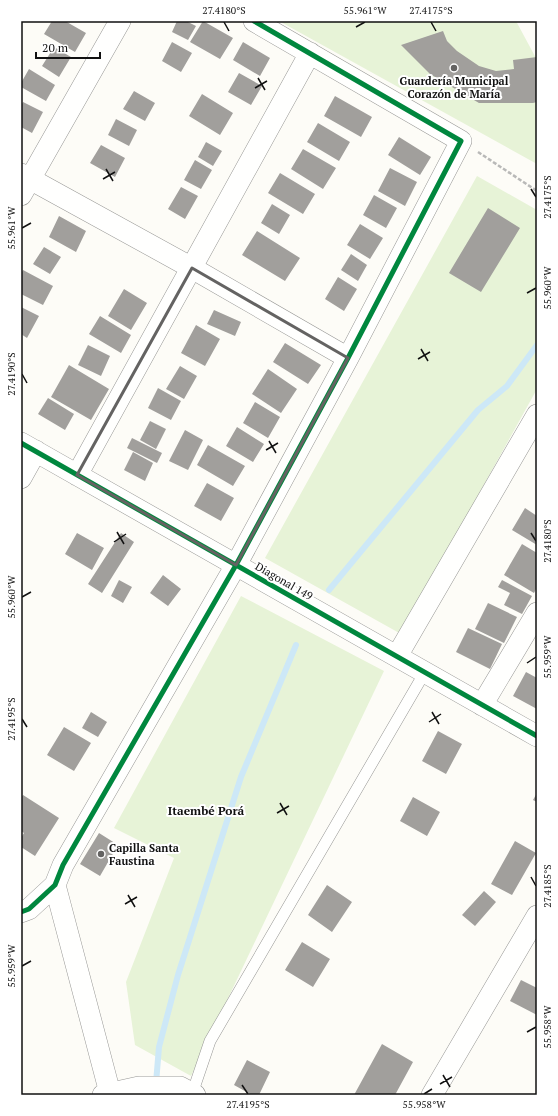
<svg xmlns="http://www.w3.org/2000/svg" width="558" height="1116" font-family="'PT Serif',serif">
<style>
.green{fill:#e7f3d7}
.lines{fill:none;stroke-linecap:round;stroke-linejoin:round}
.stream{stroke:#cde8f7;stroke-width:6}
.building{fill:#a19f9c}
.lane-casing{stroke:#979795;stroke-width:12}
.street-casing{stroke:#979795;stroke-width:22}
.path{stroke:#b9b9b8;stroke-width:2.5;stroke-dasharray:4 2;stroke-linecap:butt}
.lane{stroke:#fffffe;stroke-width:11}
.street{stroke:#fffffe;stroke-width:21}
.cycleway-casing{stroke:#fff;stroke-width:8}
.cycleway{stroke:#00873e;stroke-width:5}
.marked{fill:none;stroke:#646362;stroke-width:3;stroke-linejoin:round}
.ticks{fill:none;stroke:#111;stroke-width:1.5}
.poi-dot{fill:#646362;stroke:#fff;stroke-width:1.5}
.labels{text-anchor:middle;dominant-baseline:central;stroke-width:4;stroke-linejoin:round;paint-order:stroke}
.poi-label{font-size:11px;font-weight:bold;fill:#111;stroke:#fff}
.street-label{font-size:11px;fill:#111;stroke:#fff}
.neighbourhood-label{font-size:12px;font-weight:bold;fill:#111;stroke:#fff}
.neatline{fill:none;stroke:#111;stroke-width:1.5}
.ticks-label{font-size:10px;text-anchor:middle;fill:#111}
</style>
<rect width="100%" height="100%" fill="#fdfcf7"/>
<path class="green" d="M279 21H516L537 60V164Z
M477 176 537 210V389L401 634 265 558Z
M241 596 384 671 191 1076 135 1045 126 982 174 858 114 828Z"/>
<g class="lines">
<path class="stream" d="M329 590 478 410 507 386 537 345
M156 1083 159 1047 178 975 241 777 296 645"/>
</g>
<path class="building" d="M52 21H65L86 33 75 52 44 34Z
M177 21H186L196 26 188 40 172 32Z
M203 21 233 38 220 59 190 42Z
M443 31 447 41 457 51 479 66 496 71 514 69 513 60 537 57V102L533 103H479L430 74 401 45Z
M172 42 192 53 181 72 162 61Z
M243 42 270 58 260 76 233 60Z
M54 47 71 57 59 77 42 66Z
M29 69 55 85 46 101 21 87V83Z
M239 73 262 86 251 105 228 92Z
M134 91 155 103 145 121 123 109Z
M202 94 233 113 220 135 189 116Z
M335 96 372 117 361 137 324 116Z
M23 102 43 112 32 133 21 127V106Z
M116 119 137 130 129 146 108 135Z
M318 123 350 142 339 161 307 142Z
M399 137 431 157 420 175 388 155Z
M206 142 222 151 213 166 198 157Z
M101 145 125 158 115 177 90 163Z
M303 149 336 168 323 189 291 169Z
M195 160 212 170 201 189 184 180Z
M390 168 417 182 405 206 378 191Z
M280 173 315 194 303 214 268 193Z
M181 187 198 196 185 219 168 209Z
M374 195 397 208 386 228 363 215Z
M272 204 290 215 279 234 261 223Z
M488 208 520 228 481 292 449 273Z
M59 216 86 231 76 252 49 237Z
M360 224 383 238 370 259 347 245Z
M257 231 300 258 285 281 242 255Z
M44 247 61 257 50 274 33 264Z
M351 254 367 265 358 281 341 270Z
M23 270 53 286 43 305 21 294V274Z
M338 277 357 289 344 311 325 299Z
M124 289 147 303 131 330 108 316Z
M21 307 39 316 27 338 21 334Z
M214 310 241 322 235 336 207 324Z
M100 316 131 335 121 353 89 334Z
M196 325 220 339 205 366 181 353Z
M285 343 321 365 308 384 273 362Z
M88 345 110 356 101 376 78 365Z
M69 365 109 389 91 420 51 397Z
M180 366 197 376 184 399 166 389Z
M268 369 297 389 281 413 252 394Z
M158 388 181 401 171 420 148 408Z
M48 398 74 414 65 430 38 414Z
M255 402 280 417 268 438 243 423Z
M150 421 166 429 156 449 140 440Z
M237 427 264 444 253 462 226 446Z
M185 430 203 440 188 470 169 461Z
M132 438 162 453 157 463 127 448Z
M208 445 245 466 233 486 197 465Z
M133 452 153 463 145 481 124 470Z
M207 483 234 498 221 521 194 506Z
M525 508 537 516V545L512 530Z
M77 533 104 548 92 570 65 554Z
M121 533 134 542 102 593 88 584Z
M522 544 537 553V587L534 593 504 575Z
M163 575 181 589 168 606 150 593Z
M119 580 132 587 123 603 111 596Z
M502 580 532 596 522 614 504 605 510 593 498 587Z
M488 603 517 617 504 643 475 629Z
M468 628 502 644 490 669 456 652Z
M526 672 537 678V709L513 696Z
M91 712 107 722 98 737 82 728Z
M64 727 91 743 74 771 47 755Z
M438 731 462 744 446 774 422 761Z
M537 793V802L533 800Z
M23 795 59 818 35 856 21 847V838L24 833 21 831V798Z
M413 797 440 812 427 836 400 821Z
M99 833 118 845 100 876 80 864Z
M515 841 536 853 512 895 491 884Z
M327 885 352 902 332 932 308 915Z
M484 891 496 902 475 926 462 915Z
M302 942 330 959 313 987 285 970Z
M521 980 537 988V1015L510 1001Z
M382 1044 413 1062 395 1095H354Z
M247 1060 270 1072 259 1095H252L234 1085Z"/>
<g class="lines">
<g class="lane-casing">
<path id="lane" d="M192 1094 210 1041 425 672"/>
</g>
<g class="street-casing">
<path id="street" d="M21 174 192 268 348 358
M21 195 120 21
M21 443 537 736
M77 475 310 53
M21 478 36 451
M397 656 537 415
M482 705 537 613
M55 885 110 1093
M21 912 29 909 55 885 63 865 236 565 348 358 461 141 254 21
M103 1095 139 1087H180L195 1095
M432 1095 537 916"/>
</g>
<path class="path" d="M478 152 537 191"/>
<use href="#lane" class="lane"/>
<use href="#street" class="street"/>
<g class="cycleway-casing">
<path id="cycleway" d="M21 443 537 736
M21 912 29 909 55 885 63 865 236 565 348 358 461 141 254 21"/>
</g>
<use href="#cycleway" class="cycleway"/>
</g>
<path class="marked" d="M192 268 348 358 236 565 77 475Z"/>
<path class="ticks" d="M224 22 229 31M431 22 436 31M356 27 365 22M258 78 265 90M255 88 267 81M106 169 113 181M103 179 115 172M531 189 536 197M22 228 31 223M527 293 536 288M421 349 428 361M418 359 430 352M22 374 27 383M269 441 276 453M266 450 278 443M117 532 124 544M531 533 536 541M114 542 126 534M22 597 31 592M527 663 536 657M432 712 439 724M22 719 27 727M429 722 441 714M280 803 287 815M277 813 289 806M531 877 536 886M128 895 135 907M125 904 137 897M22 966 31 961M527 1032 536 1027M443 1075 450 1087M440 1084 452 1077M242 1085 248 1094M424 1094 432 1089"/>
<g class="poi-dot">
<circle cx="454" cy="68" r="4"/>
<circle cx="101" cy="854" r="4"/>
</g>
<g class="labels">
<g class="poi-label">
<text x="454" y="81">Guardería Municipal<tspan x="454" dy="13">Corazón de María</tspan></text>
<text x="109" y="848" text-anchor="start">Capilla Santa<tspan x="109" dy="13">Faustina</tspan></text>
</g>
<g class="street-label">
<text transform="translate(284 581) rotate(30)">Diagonal 149</text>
</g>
<g class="neighbourhood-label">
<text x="206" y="810">Itaembé Porá</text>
</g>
</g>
<rect width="558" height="1116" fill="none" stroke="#ffffff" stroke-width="44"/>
<path d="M36 52v6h64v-6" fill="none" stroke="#111111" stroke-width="2"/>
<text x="42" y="52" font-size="12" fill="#111111" stroke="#ffffff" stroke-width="3" paint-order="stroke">20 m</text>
<rect x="22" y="22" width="514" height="1072" class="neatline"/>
<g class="ticks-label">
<text x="224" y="14">27.4180°S</text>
<text x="365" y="14">55.961°W</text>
<text x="431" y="14">27.4175°S</text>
<text transform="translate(547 197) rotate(-90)" y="4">27.4175°S</text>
<text transform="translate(11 228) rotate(-90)" y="4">55.961°W</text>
<text transform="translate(547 288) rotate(-90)" y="4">55.960°W</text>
<text transform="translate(11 374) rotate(-90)" y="4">27.4190°S</text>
<text transform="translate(547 541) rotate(-90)" y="4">27.4180°S</text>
<text transform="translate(11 597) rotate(-90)" y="4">55.960°W</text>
<text transform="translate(547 657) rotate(-90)" y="4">55.959°W</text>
<text transform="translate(11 719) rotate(-90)" y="4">27.4195°S</text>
<text transform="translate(547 886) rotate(-90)" y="4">27.4185°S</text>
<text transform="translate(11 966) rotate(-90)" y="4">55.959°W</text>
<text transform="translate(547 1027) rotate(-90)" y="4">55.958°W</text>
<text x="248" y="1108">27.4195°S</text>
<text x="424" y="1108">55.958°W</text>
</g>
</svg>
